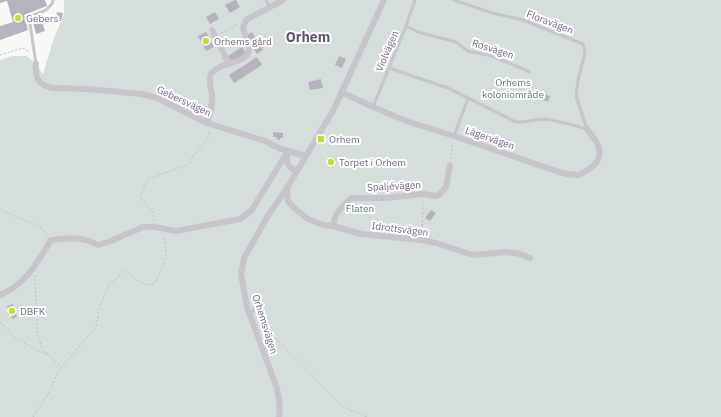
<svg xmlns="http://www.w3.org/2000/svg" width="721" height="417" font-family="'IBM Plex Sans',sans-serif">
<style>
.green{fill:#d6dedb}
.building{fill:#b6b2be}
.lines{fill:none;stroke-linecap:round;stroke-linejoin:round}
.path{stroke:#bfbdc2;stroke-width:1;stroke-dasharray:2 2;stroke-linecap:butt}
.service{stroke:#c8c5cc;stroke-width:3}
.minor{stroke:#c8c5cc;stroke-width:6}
.poi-dot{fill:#bfdf31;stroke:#fff;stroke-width:1.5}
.labels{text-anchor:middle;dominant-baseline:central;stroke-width:4;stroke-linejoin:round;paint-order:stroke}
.poi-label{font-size:10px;fill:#756987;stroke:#fff;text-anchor:start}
.street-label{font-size:10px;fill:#756987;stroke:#fff}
.park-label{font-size:10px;fill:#647974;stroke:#fff}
.district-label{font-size:14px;font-weight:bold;fill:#5f576c;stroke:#fff}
</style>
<rect width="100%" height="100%" fill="#f7f9f7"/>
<path class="green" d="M64 0H721V417H0V60L12 56H27L36 64 43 74 53 41 64 14Z"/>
<path class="building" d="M0 0H45L47 6 24 15 28 30 0 40V26L13 22 7 1 0 3Z
M235 0H236L240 7 230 13 225 5Z
M57 12 63 13 61 21 56 20Z
M215 12 219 19 210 24 206 17Z
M41 19 45 31 36 34 33 22Z
M206 32 214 47 206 51 198 36Z
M252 32 263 50 257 54 245 36Z
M242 47 246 53 232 62 228 56Z
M339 56 346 59 342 68 335 65Z
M257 57 262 65 234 83 229 75Z
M321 79 323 88 310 90 308 82Z
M541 92 550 96 548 102 539 98Z
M273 132 283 133V138H280V140L276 139 277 137H273Z
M331 156 337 160 332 167 326 164Z
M431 210 436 213 430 221 425 218Z
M13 304 17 317 12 319 11 314 8 315 7 312 9 311 7 306Z"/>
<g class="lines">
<path class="path" d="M221 33 238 24
M0 55 23 48 29 52
M451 159 453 142
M0 209C14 218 40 222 48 235
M154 221 153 212 140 197 148 179 187 165 209 136 208 130
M422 234 423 201
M35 275 37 334 43 350 61 367
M259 321 343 407 367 417
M0 322 18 340 48 355
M33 417 50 391 57 373 96 327 99 308 110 283 126 271 135 279 146 285 155 283C164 265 169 256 164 236"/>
<path class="service" d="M266 0 269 6
M406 26 418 32 456 42 468 51 492 56 530 72
M36 64 29 17 46 10 52 4 53 0
M389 68 448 88 516 122C526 123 534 119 544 119 559 121 573 125 587 129L576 96 578 80 585 53 583 44 523 20 492 13 454 0
M373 107 406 26 415 0
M454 136 468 98
M249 313 254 311 255 300"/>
<path class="minor" d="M212 30 229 64
M36 64C35 79 38 84 52 88L87 89 142 94 157 98 207 123 265 141 281 149 306 156
M341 92 373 107 409 122 454 136 562 173C567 174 573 175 578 175 581 174 586 171 589 169 608 157 598 142 587 129
M207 123C210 114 213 105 212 95 211 87 208 82 211 73 214 71 218 68 222 66 232 61 245 63 249 50L243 28 246 20 283 0
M287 155C285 163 289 167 296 171
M287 188 288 201 294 208 308 219 323 225 333 226 361 234 421 240 436 243 473 255 507 252 520 254 530 258
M333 226C335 213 342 206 351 198H384L423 194 435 196 439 195 446 187 450 165
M0 295C27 283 36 264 51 240 68 238 83 236 98 245L111 241 143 227H155L176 231 240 219 251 211 288 151
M279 417C281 407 279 398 277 389L247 307 241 274 244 258 269 214 287 188 334 109 384 0"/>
</g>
<g class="poi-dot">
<circle cx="18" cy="18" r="4"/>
<circle cx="206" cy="41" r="4"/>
<rect x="317" y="135" width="8" height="8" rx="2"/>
<circle cx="331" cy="162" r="4"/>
<circle cx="12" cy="311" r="4"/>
</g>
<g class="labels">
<g class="poi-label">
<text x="26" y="18">Gebers</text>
<text x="214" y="41">Orhems gård</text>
<text x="329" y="139">Orhem</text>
<text x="339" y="162">Torpet i Orhem</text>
<text x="20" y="311">DBFK</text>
</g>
<g class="street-label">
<text transform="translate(550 22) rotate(21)">Floravägen</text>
<text transform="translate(493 49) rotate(18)">Rosvägen</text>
<text transform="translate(387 51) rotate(-67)">Violvägen</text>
<text transform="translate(184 101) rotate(25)">Gebersvägen</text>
<text transform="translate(490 138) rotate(19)">Lägervägen</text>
<text transform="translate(394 186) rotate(-3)">Spaljévägen</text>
<text transform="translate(400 229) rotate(7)">Idrottsvägen</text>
<text transform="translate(265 324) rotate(72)">Orhemsvägen</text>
</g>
<g class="park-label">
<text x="513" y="82">Orhems<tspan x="513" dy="12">koloniområde</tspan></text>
<text x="360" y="208">Flaten</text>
</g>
<g class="district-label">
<text x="308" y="37">Orhem</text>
</g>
</g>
</svg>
